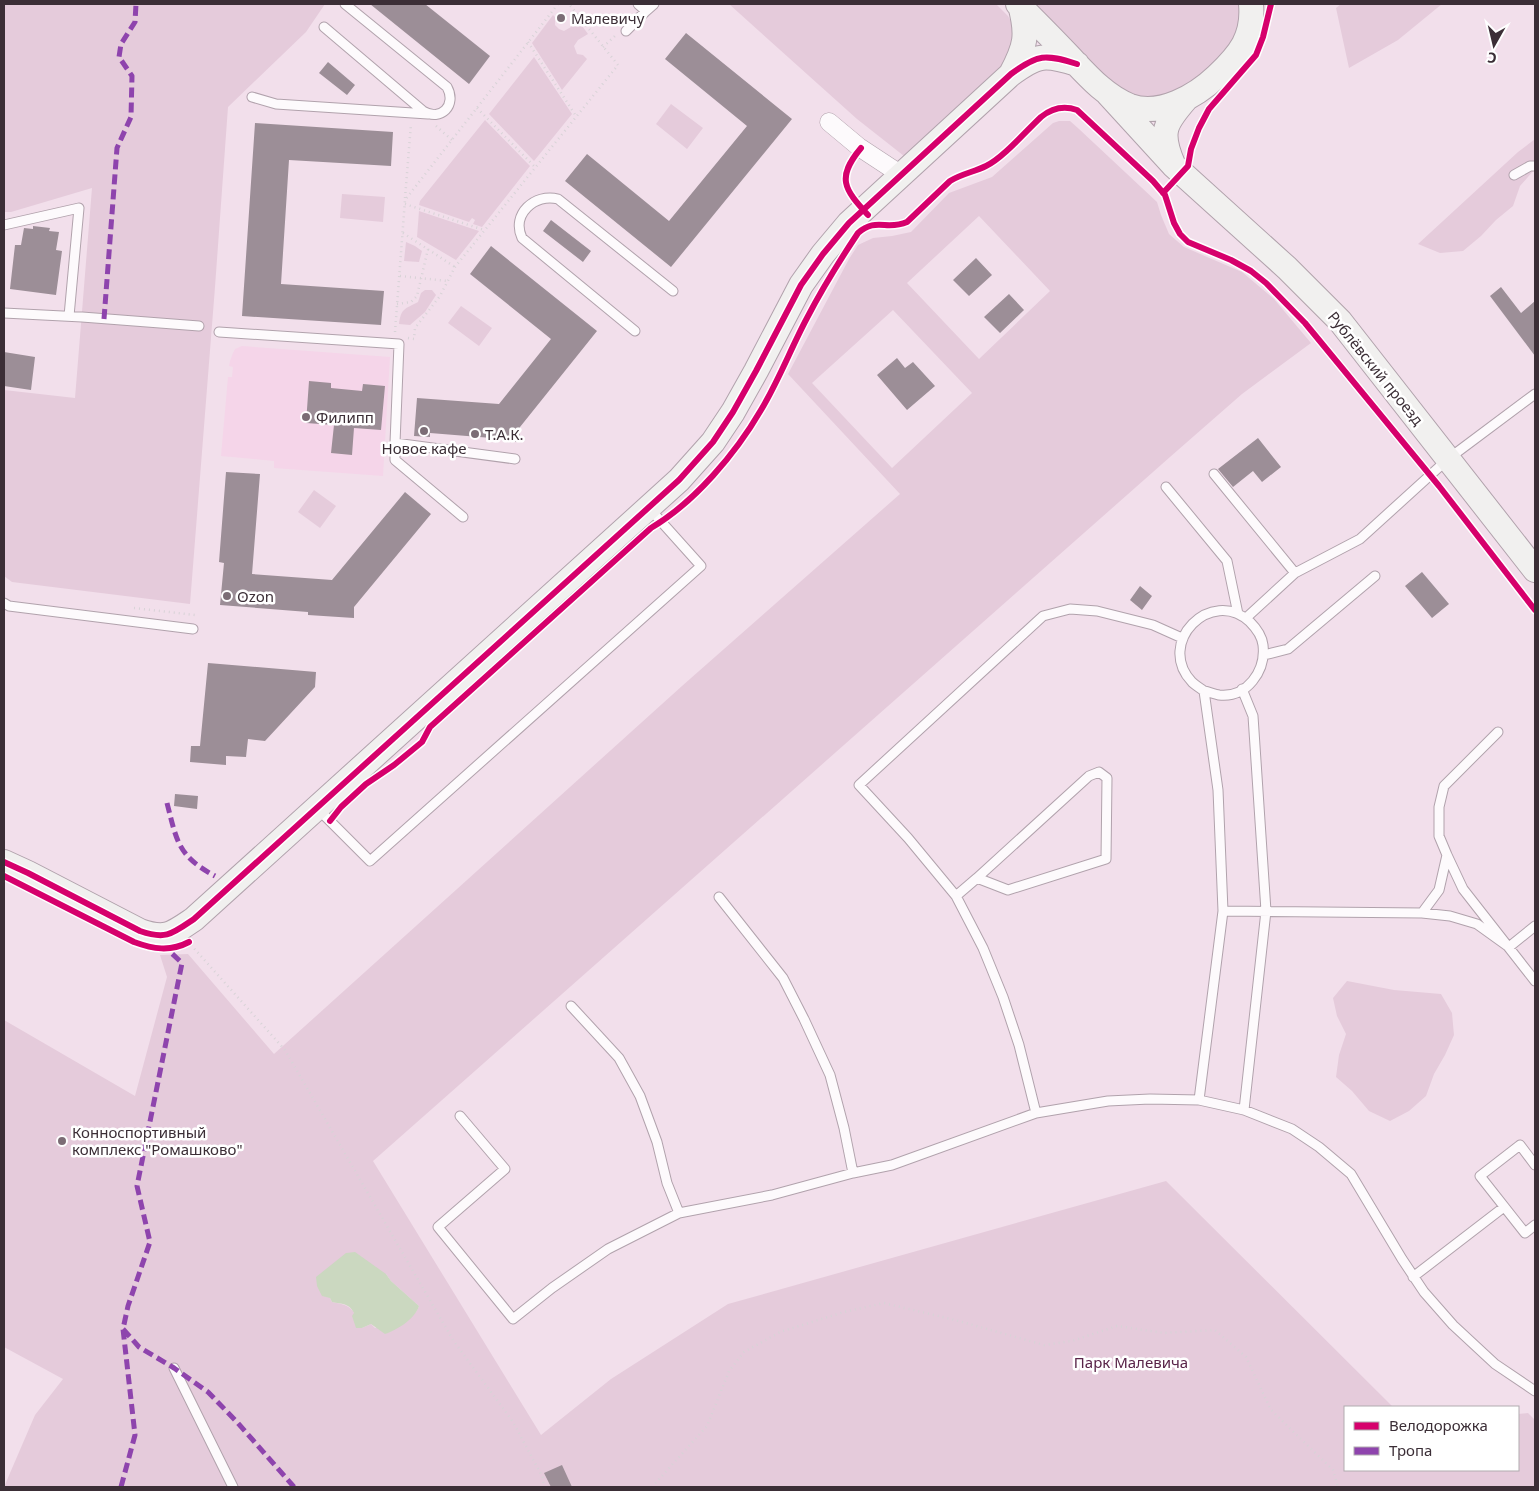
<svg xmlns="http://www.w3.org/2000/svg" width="1539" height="1491" font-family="'Noto Sans',sans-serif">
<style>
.built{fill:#f5d5e9}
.green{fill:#e5cbdb;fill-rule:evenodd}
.water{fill:#cbd8c0}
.building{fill:#9c8e97}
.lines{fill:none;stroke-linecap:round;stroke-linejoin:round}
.lane-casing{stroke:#b1a2ac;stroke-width:11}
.street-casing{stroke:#b1a2ac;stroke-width:19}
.secondary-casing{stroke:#b1a2ac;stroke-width:26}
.path{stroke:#d8d3d7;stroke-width:2.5;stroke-dasharray:1 4;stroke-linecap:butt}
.lane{stroke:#fdfafc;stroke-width:9}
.street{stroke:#fdfafc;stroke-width:18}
.secondary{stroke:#f1f0ef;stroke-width:24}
.quiet{stroke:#8e44ad;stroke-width:5;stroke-dasharray:10 5;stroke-linecap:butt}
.cycleway-casing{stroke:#fff;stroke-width:9}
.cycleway{stroke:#d6006c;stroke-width:6}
.poi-dot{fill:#7b6c75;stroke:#fff;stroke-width:2}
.labels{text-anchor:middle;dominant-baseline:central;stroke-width:5;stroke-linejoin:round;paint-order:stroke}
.poi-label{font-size:15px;fill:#3b2e36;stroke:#fff;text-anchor:start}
.street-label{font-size:15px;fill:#3b2e36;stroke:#fff}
.park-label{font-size:15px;fill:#592449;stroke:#fff}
</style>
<rect width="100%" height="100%" fill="#f2dfeb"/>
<path class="built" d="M242 346 390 357 383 476 274 468V461L221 456 228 377H232L233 367 229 366 230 361 233 353 235 349Z"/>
<path class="green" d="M4 4H325L306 32 228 107 215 287 190 604 12 582 4 576V390L75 398 92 188 11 212H4Z
M729 4H996L1008 16 1015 28 1008 63 904 156 857 119Z
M1031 4H1242V14L1235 43 1193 86 1153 98 1138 96 1124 91 1111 82Z
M1341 4H1442L1398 40 1349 68 1336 8Z
M553 15 555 17V25L559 29 564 31 571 27V17L574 15 588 34 578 40 574 46 577 54 583 55 587 59 562 90 532 43Z
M534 57 572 114 534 161 489 114Z
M671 104 703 128 687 149 656 124Z
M485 120 530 166 482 227 473 224 475 220 472 218 469 222 419 205 420 201Z
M1059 121H1070L1079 129 1157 202 1161 215 1169 234 1184 247 1242 272 1274 299 1311 343 1242 394 1170 457 373 1161 541 1435 611 1379 728 1304 1166 1181 1393 1407H1345V1470H1518V1414L1528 1413 1535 1420V1487H4L35 1415 63 1379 4 1347V1020L135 1096 167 977 160 955 188 954 274 1054 682 686 900 494 788 374 849 259 858 245 873 238 892 236 911 232 949 193 992 177 1053 123ZM979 216 1050 291 979 359 907 283ZM893 310 972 393 892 468 812 383ZM386 1274 391 1281 419 1306C414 1322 389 1324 375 1328L371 1324 362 1328C352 1309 354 1306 332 1302L330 1298Z
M1535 139V169L1520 186 1513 206 1496 220 1481 236 1463 251 1440 253 1418 244 1518 152Z
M342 194 385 197 383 222 340 218Z
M419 211 479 231 456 260 417 237Z
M406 242 415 246 422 251 419 262 404 261Z
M425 290H432L436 295 425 312 410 325 399 324C401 308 405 309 418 302L421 293Z
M461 306 492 328 479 346 448 323Z
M314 490 336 506 320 528 298 512Z
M1347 981 1394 990 1441 994 1452 1013 1454 1035 1445 1055 1434 1074 1426 1096 1409 1111 1390 1121 1369 1111 1352 1091 1336 1077 1339 1055 1346 1034 1337 1016 1333 998Z"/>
<path class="water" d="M355 1252 386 1274 391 1281 419 1306C415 1319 397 1330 385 1334L371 1324 362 1328H356L352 1316 354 1313C349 1303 342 1304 332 1302L330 1298 322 1296 317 1286 316 1277 346 1253Z"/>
<path class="building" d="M370 4H425L490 56 469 84Z
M686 33 792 119 671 267 565 181 587 154 669 221 747 126 665 59Z
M328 62 355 85 347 95 319 73Z
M255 123 393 132 391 166 289 160 281 284 384 291 381 325 242 316Z
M551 220 591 251 583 262 543 231Z
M33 226 50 228 49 231 59 232 56 250 62 251 56 295 10 289 15 245H21L24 228 33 229Z
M491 246 597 331 520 427 519 442 504 441V439L430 433V437L414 436 417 398 499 404 551 339 470 274Z
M976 258 992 275 969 296 953 280Z
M1501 287 1521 313 1535 301V356L1490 296Z
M1009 294 1024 310 1000 333 984 317Z
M4 352 35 357 31 390 4 386Z
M897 358 905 368 913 362 935 386 907 410 877 375Z
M309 381 331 383V388L362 391 363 384 385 386 381 430 354 428 352 455 331 453 334 425 306 423Z
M1258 438 1281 467 1262 482 1253 471 1233 487 1218 469Z
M226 472 260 474 252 574 332 580 405 492 431 514 354 607V618L308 615V612L220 605 224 563 219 562Z
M1422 572 1449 604 1432 618 1405 586Z
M1140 586 1152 596 1142 610 1130 600Z
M208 663 316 672 315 687 265 741 248 739 246 757 226 756V765L190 762 191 746H200Z
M175 794 198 796 197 809 174 806Z
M562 1465 572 1487H551L544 1473Z"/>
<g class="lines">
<g class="lane-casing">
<path id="lane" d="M638 4 646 11 654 4
M324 27 423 111C441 122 457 105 447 87L345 4
M626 31 646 11
M252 97 276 104 428 114
M1514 175 1530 166H1535
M4 225 79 208 69 316
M4 313 82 317 199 326
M635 331 522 238C511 214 535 193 558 199L673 291
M219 332 399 344 395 443
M1214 474 1295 573
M1166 487 1227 561 1238 614
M463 517 395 460V443L515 459
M4 603 9 606 193 629
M1246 618 1295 573 1360 539 1448 459 1535 394
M1264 655 1288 649 1375 576
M1242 689 1253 716 1266 911 1244 1110
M1498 732 1444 786 1439 807V836L1447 855 1463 889 1535 981
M317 808 370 861 701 566 649 508
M956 896 977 878 1089 776 1099 772 1107 778 1106 859 1008 890 977 878
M719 897 783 978 804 1019 830 1075 844 1128 853 1173
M1223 911 1422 913 1450 916 1477 924 1509 947 1535 926
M1422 913 1439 890 1447 855
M571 1006 619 1058 640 1096 657 1142 667 1183 679 1213
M1199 1100 1223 911 1218 790 1204 691C1200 688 1195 685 1192 682 1155 643 1211 586 1250 622 1256 628 1262 637 1263 645 1266 671 1247 698 1219 695 1214 694 1209 692 1204 691
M1036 1113 1019 1045 1003 997 983 948 956 896 908 838 859 785 1043 616 1070 609 1097 611 1153 625 1182 638
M460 1116 505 1169 438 1227 513 1319 552 1288 608 1249 679 1213 772 1195 853 1173 892 1165 1036 1113 1108 1101 1150 1099 1199 1100 1244 1110 1292 1129 1319 1147 1351 1174 1402 1259 1424 1292 1453 1325 1495 1364 1535 1391
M1535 1165 1520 1145 1480 1176 1525 1233 1535 1225
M1413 1277 1504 1207
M174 1368 233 1487"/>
</g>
<g class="street-casing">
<path id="street" d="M829 122 859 147 900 174"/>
</g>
<g class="secondary-casing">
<path id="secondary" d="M1018 4C1035 21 1052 38 1069 56 1087 75 1105 96 1130 106 1160 117 1196 96 1217 76 1240 54 1254 37 1251 4
M1011 74C1026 46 1028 35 1020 5
M1108 94 1173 165 1287 268 1340 321 1535 570
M1173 164C1159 132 1165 123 1186 99
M4 862 28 873 140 931C166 940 172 934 194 919L679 480 713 442 733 412 756 371 801 285 823 254 849 223 1011 74C1038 54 1045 54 1077 64"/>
</g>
<path class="path" d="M528 42 576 116
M603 47 616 35
M477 108 535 167
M436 126 452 140
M405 198 411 124
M405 204 484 230
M403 233 455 267
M400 276 448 281
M397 304 411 302 417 296 428 249
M395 332 405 200 558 4
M408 338 414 339 415 328 440 296 455 267 618 65 569 4
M134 608 195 615
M191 945 285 1050 453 1340 513 1422 543 1478 544 1487
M652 1487 707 1426 729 1371 744 1352 780 1332 844 1312 884 1303 955 1320 1044 1345 1072 1341 1117 1326 1164 1333 1215 1330 1246 1357 1271 1410 1333 1470 1338 1487"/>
<use href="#lane" class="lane"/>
<use href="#street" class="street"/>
<use href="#secondary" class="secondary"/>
<path class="quiet" d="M104 319 117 148 131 117 132 76 119 57 121 44 135 22 136 4
M167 803C177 842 178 856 215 876
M123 1329 139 1347 174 1368 208 1392 237 1422 294 1487
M121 1487 135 1435 123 1329 128 1306 150 1242 137 1186 182 963 165 947"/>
<g class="cycleway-casing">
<path id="cycleway" d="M861 148C836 178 844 189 868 215
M1163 193 1188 166 1191 149 1199 128 1209 109 1256 55 1263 37 1271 4
M330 821 341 807 366 784 394 765 422 742 430 727 651 528C695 502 736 453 761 410 779 380 791 348 807 318 822 289 840 260 858 233 876 217 887 231 907 222L950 181C961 174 974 172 986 166 1003 158 1026 131 1041 117 1052 108 1063 105 1077 110L1153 181 1165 195 1174 223 1180 234 1188 242 1231 260 1251 271 1266 283 1305 323 1439 486 1535 610
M4 862 28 873 140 931C166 940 172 934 194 919L679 480 713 442 733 412 756 371 801 285 823 254 849 223 1011 74C1038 54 1045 54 1077 64
M4 876 134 942C153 949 170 952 189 942"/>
</g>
<use href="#cycleway" class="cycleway"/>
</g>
<g class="poi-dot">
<circle cx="561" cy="18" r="5"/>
<circle cx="306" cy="417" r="5"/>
<circle cx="424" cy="431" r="5"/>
<circle cx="475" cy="434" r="5"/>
<circle cx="227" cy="596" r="5"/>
<circle cx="62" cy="1141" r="5"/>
</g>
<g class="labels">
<g class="poi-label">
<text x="571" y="18">Малевичу</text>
<text x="316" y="417">Филипп</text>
<text x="485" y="434">Т.А.К.</text>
<text x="424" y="448" text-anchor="middle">Новое кафе</text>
<text x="237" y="596">Ozon</text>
<text x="72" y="1132">Конноспортивный<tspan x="72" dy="17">комплекс "Ромашково"</tspan></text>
</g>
<g class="street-label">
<text transform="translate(1376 368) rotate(51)">Рублёвский проезд</text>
</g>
<g class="park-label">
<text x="1131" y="1362">Парк Малевича</text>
</g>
</g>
<rect width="1539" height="1491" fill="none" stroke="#3b2e36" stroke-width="10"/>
<rect x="1344" y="1406" width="175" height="65" fill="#ffffff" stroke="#b1abaf"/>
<rect x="1354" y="1422" width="25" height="8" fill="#d6006c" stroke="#b1abaf"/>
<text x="1389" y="1431" font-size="15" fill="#3b2e36">Велодорожка</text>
<rect x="1354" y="1447" width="25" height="8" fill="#8e44ad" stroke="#b1abaf"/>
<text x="1389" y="1456" font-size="15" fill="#3b2e36">Тропа</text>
<g transform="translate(1494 45) rotate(188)" stroke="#ffffff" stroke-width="4" paint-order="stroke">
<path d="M0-4L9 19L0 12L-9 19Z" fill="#3b2e36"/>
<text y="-8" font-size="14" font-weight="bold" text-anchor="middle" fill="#3b2e36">С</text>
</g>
</svg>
